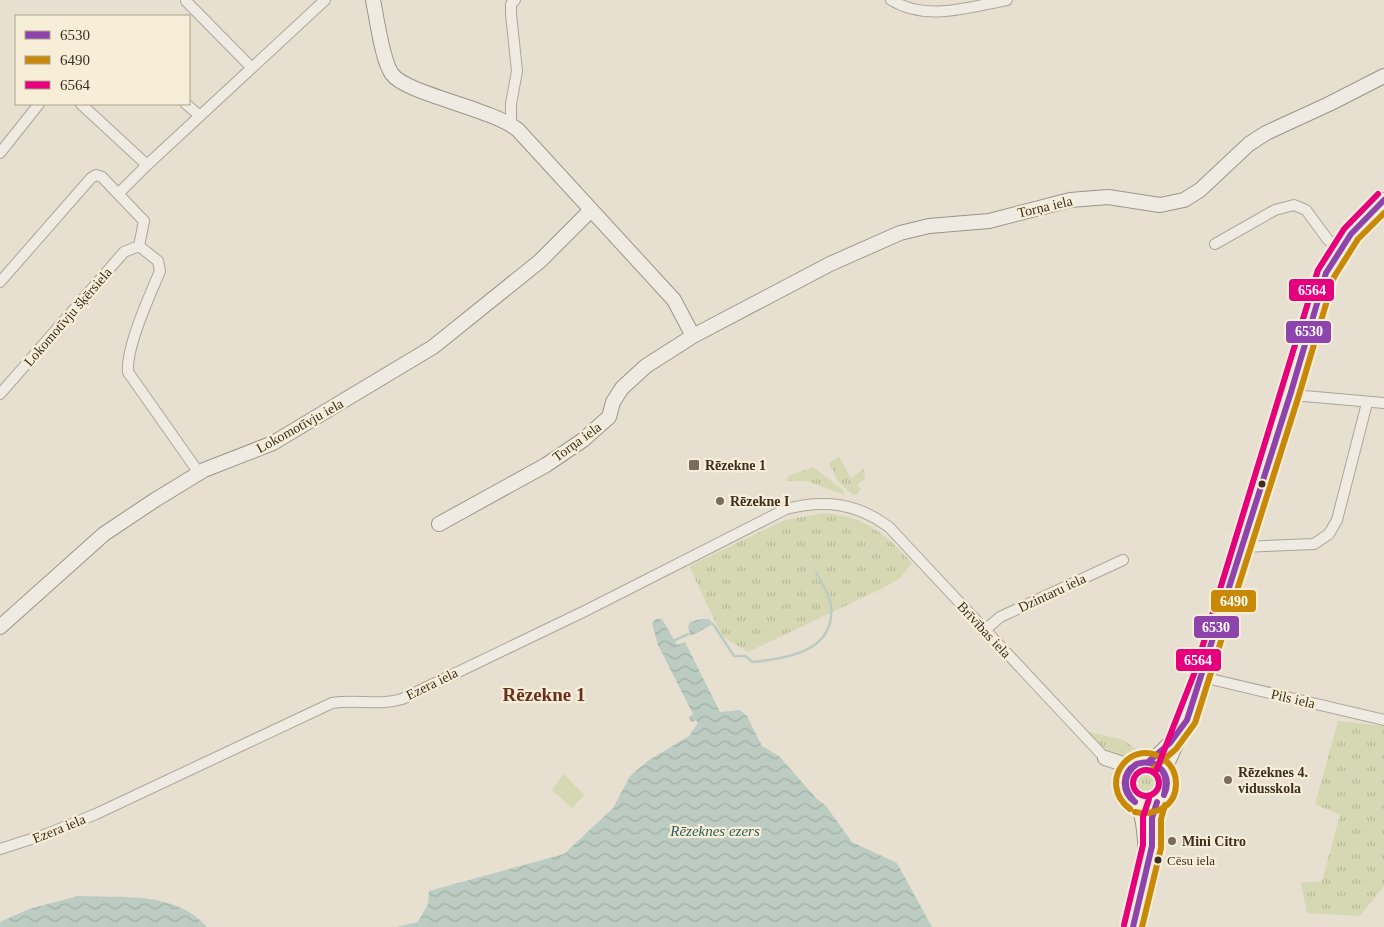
<svg xmlns="http://www.w3.org/2000/svg" width="1384" height="927" font-family="Georgia,serif">
<style>
.grass{fill:url(#grass-tufts)}
.park{fill:#d6d7b3}
.water{fill:url(#water-waves)}
.lines{fill:none;stroke-linecap:round;stroke-linejoin:round}
.stream{stroke:#bcccc2;stroke-width:2.5}
.street-casing{stroke:#ada599;stroke-width:12}
.secondary-casing{stroke:#9c958a;stroke-width:16}
.street{stroke:#efebe3;stroke-width:10}
.secondary{stroke:#efebe3;stroke-width:14}
.bus-1-casing{stroke:#f7eed8;stroke-width:10}
.bus-2-casing{stroke:#f7eed8;stroke-width:10}
.bus-3-casing{stroke:#f7eed8;stroke-width:10}
.bus-1{stroke:#8e44ad;stroke-width:6}
.bus-2{stroke:#c88808;stroke-width:6}
.bus-3{stroke:#e5007d;stroke-width:6}
.poi-dot{fill:#786c5e;stroke:#f7eed8;stroke-width:2}
.bus-dot{fill:#3d2e20;stroke:#f7eed8;stroke-width:2}
.labels{text-anchor:middle;dominant-baseline:central;stroke-width:4.5;stroke-linejoin:round;paint-order:stroke}
.bus-label{font-size:13px;fill:#3d2e20;stroke:#f7eed8;text-anchor:start}
.street-label{font-size:14px;fill:#3d2e20;stroke:#f7eed8}
.poi-label{font-size:14px;font-weight:bold;fill:#3d2e20;stroke:#f7eed8;text-anchor:start}
.water-label{font-size:15px;font-style:italic;fill:#2f5d5a;stroke:#f7eed8}
.district-label{font-size:19px;font-weight:bold;fill:#6b2e1e;stroke:#f7eed8}
.line-badge{stroke:#f7eed8;stroke-width:2}
.badge-label{font-size:14px;text-anchor:middle;font-weight:bold;fill:#fff}
</style>
<defs>
<pattern id="grass-tufts" width="24" height="20" patternUnits="userSpaceOnUse" patternTransform="scale(1.25)"><rect width="24" height="20" fill="#d6d7b3"/><path d="M3 7l-1-3M5 7V3M7 7l1-3M15 17l-1-3M17 17v-4M19 17l1-3" fill="none" stroke="#b9b99a"/></pattern>
<pattern id="water-waves" width="16" height="10" patternUnits="userSpaceOnUse" patternTransform="scale(1.25)"><rect width="16" height="10" fill="#bcccc2"/><path d="M0 5q4-4 8 0t8 0" fill="none" stroke="#a2b0a6"/></pattern>
</defs>
<rect width="100%" height="100%" fill="#e7e0d1"/>
<path class="grass" d="M839 457 851 478 864 469 865 479 857 485 861 489 856 495H853L839 483 829 463Z
M813 467 844 491V495L807 481H787L788 476Z
M824 513C867 517 884 533 912 563L899 579 881 589 748 652 722 636 689 566 785 520Z
M1338 721 1384 726V886L1360 916 1307 913 1301 883 1322 881 1340 815 1315 804Z
M1084 731 1124 740 1141 753 1134 755 1136 760 1130 762 1107 753Z
M1134 783a12 12 0 1 1 24 0a12 12 0 1 1-24 0Z"/>
<path class="park" d="M564 774 584 795 572 808 552 790Z"/>
<path class="water" d="M656 619H662L677 645 685 642 720 712 740 710 747 716 762 746 779 756 816 798 826 806 852 842 897 863 932 927H396L418 922 428 904 429 891 564 854 613 808 630 776 649 760 689 736 698 723 696 720 691 722 689 717 693 714 658 645 652 623Z
M701 619H709L713 624 691 636 688 627 690 622Z
M78 896C122 898 176 891 207 927H0V922L29 909Z"/>
<g class="lines">
<path class="stream" d="M713 624 734 656H745L753 662C787 658 836 652 831 605 830 595 821 582 816 573
M675 640 689 634"/>
<g class="street-casing">
<path id="street" d="M891 0C927 22 969 7 1007 0
M186 1 252 68
M81 104 147 165 325 0
M186 104 200 116
M511 124V104L517 71 511 14V4L515 0
M0 153 39 104
M119 193 147 165
M1215 244 1275 210 1294 205 1306 210 1328 240 1340 249
M0 282 91 178 96 175 102 177 144 221 139 246
M1291 392 1304 396 1384 403
M0 394 124 252 139 246 158 261 160 271C150 295 126 347 128 372L199 473
M1241 547 1314 544 1329 534 1337 520 1367 403
M984 631 1000 617 1123 560
M1202 677 1384 720
M0 849 47 834 96 814 332 703C356 699 379 706 402 699L585 611 786 509C824 499 857 503 889 527L1105 758"/>
</g>
<g class="secondary-casing">
<path id="secondary" d="M373 0C377 19 382 60 392 74 406 94 491 108 518 130L674 300 693 336
M439 524 546 465 583 440 609 417 613 402 622 388 646 366 693 336 830 264 900 233 929 226 989 221 1070 200 1108 197 1160 205 1184 200 1200 190 1249 144 1266 133 1329 104 1384 76
M0 627 104 534 155 500 204 470 273 443 433 347 540 261 591 210
M1105 758 1123 764H1137
M1148 762C1160 756 1181 732 1187 720L1291 392 1326 273 1351 234 1384 200
M1165 773 1167 764 1179 738
M1136 803 1150 805 1164 795C1174 773 1150 750 1131 768 1126 772 1124 779 1124 785 1126 797 1136 801 1140 811 1146 827 1144 845 1147 861
M1133 927 1152 846V818L1157 802"/>
</g>
<use href="#street" class="street"/>
<use href="#secondary" class="secondary"/>
<g class="bus-1-casing">
<path id="bus-1" d="M1148 762 1170 743 1187 720 1291 392 1326 273 1351 234 1384 200
M1137 764C1156 757 1174 775 1164 795
M1137 764C1160 757 1169 774 1164 795
M1135 802C1121 792 1121 772 1137 764
M1135 802C1123 789 1122 775 1137 764
M1133 927 1152 846V818L1157 802"/>
</g>
<g class="bus-2-casing">
<path id="bus-2" d="M1153 769 1176 749 1195 723 1299 395 1334 277 1358 239 1384 213
M1130 809C1095 782 1133 734 1166 761 1173 767 1176 775 1176 784 1176 807 1154 816 1135 812
M1142 927 1161 848V819L1165 805"/>
</g>
<g class="bus-3-casing">
<path id="bus-3" d="M1133 783a13 13 0 1 1 26 0a13 13 0 1 1-26 0Z
M1156 771 1194 674 1318 270 1344 229 1378 194
M1124 925 1143 845V817L1149 799"/>
</g>
<use href="#bus-1" class="bus-1"/>
<use href="#bus-2" class="bus-2"/>
<use href="#bus-3" class="bus-3"/>
</g>
<g class="poi-dot">
<rect x="688" y="459" width="12" height="12" rx="2.5"/>
<circle cx="720" cy="501" r="5"/>
<circle cx="1228" cy="780" r="5"/>
<circle cx="1172" cy="841" r="5"/>
</g>
<g class="bus-dot">
<circle cx="1262" cy="484" r="4.5"/>
<circle cx="1158" cy="860" r="4.5"/>
</g>
<g class="labels">
<g class="bus-label">
<text x="1167" y="860">Cēsu iela</text>
</g>
<g class="street-label">
<text transform="translate(1045 207) rotate(-13)">Torņa iela</text>
<text transform="translate(68 317) rotate(-49)">Lokomotīvju šķērsiela</text>
<text transform="translate(300 426) rotate(-29)">Lokomotīvju iela</text>
<text transform="translate(577 442) rotate(-36)">Torņa iela</text>
<text transform="translate(1052 593) rotate(-25)">Dzintaru iela</text>
<text transform="translate(984 630) rotate(47)">Brīvības iela</text>
<text transform="translate(432 684) rotate(-26)">Ezera iela</text>
<text transform="translate(1293 699) rotate(13)">Pils iela</text>
<text transform="translate(59 829) rotate(-22)">Ezera iela</text>
</g>
<g class="poi-label">
<text x="705" y="465">Rēzekne 1</text>
<text x="730" y="501">Rēzekne I</text>
<text x="1238" y="772">Rēzeknes 4.<tspan x="1238" dy="16">vidusskola</tspan></text>
<text x="1182" y="841">Mini Citro</text>
</g>
<g class="water-label">
<text x="715" y="831">Rēzeknes ezers</text>
</g>
<g class="district-label">
<text x="544" y="694">Rēzekne 1</text>
</g>
</g>
<g class="line-badge">
<rect x="1288" y="278" width="47" height="24" rx="5" fill="#e5007d"/>
<rect x="1285" y="320" width="47" height="24" rx="5" fill="#8e44ad"/>
<rect x="1210" y="589" width="47" height="24" rx="5" fill="#c88808"/>
<rect x="1193" y="615" width="47" height="24" rx="5" fill="#8e44ad"/>
<rect x="1175" y="648" width="47" height="24" rx="5" fill="#e5007d"/>
</g>
<g class="badge-label">
<text x="1312" y="295">6564</text>
<text x="1309" y="336">6530</text>
<text x="1234" y="606">6490</text>
<text x="1216" y="632">6530</text>
<text x="1198" y="665">6564</text>
</g>
<rect x="15" y="15" width="175" height="90" fill="#f7eed8" stroke="#ada18e"/>
<rect x="25" y="31" width="25" height="8" fill="#8e44ad" stroke="#ada18e"/>
<text x="60" y="40" font-size="15" fill="#3d2e20">6530</text>
<rect x="25" y="56" width="25" height="8" fill="#c88808" stroke="#ada18e"/>
<text x="60" y="65" font-size="15" fill="#3d2e20">6490</text>
<rect x="25" y="81" width="25" height="8" fill="#e5007d" stroke="#ada18e"/>
<text x="60" y="90" font-size="15" fill="#3d2e20">6564</text>
</svg>
